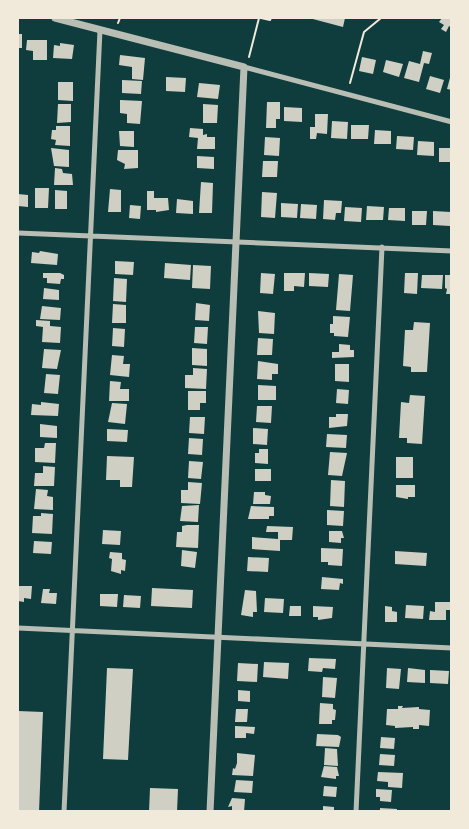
<svg xmlns="http://www.w3.org/2000/svg" width="469" height="829" font-family="'Fira Sans',sans-serif">
<style>
.building{fill:#cfcfc3}
.lines{fill:none;stroke-linecap:round;stroke-linejoin:round}
.path{stroke:#f1e9da;stroke-width:2}
.minor{stroke:#b8beb3;stroke-width:5}
.tertiary{stroke:#b8beb3;stroke-width:7}
</style>
<rect width="100%" height="100%" fill="#0f3d3e"/>
<path class="building" d="M309 18H345L343 27Z
M442 18H452V28L449 26 446 32 441 29 444 25 439 22Z
M18 34H22V48H18Z
M27 40H47V60H33V51L26 50Z
M60 43 74 45 72 59 53 58 54 45 60 46Z
M423 51 432 53 429 64 424 63 419 82 404 78 409 61 420 64Z
M120 55 145 58 143 80 132 79V67L119 65Z
M362 57 376 60 373 74 359 71Z
M386 60 403 64 399 77 383 72Z
M451 74H452V90L447 89Z
M430 76 444 80 440 93 426 89Z
M166 77 186 78 185 92 166 91Z
M122 80 142 81 141 94 122 93Z
M58 82H73V101L58 100Z
M199 83 220 85 218 99 197 97Z
M120 100 142 101 140 124 127 123V114L120 113Z
M267 102H280V119H276V128H266Z
M58 104H71V122L57 123Z
M203 104 218 105 217 123H203Z
M284 107 302 108V122L284 121Z
M315 114H328L327 134 317 133 316 139H310V127H315Z
M332 121 348 122 347 139 331 138Z
M351 125H369L368 139H351Z
M56 126H70V146L55 145 56 140 51 139 52 130H56Z
M190 128 203 129V135L207 134V137H215V149H197L198 138 189 137Z
M375 130 391 131V144H374Z
M119 131H134V147L120 146Z
M397 136 414 137 413 150 396 149Z
M265 137 280 138 279 156 264 155Z
M418 141 434 142V156L417 155Z
M51 148 69 150V167L54 166Z
M439 148H452V162H439Z
M118 150H138V168L124 169 125 164 117 160Z
M197 156 214 157V169L197 168Z
M263 161H278L277 177H262Z
M55 168 62 169 63 173 72 174 73 185H54Z
M201 182 213 183 212 213H199Z
M35 188H49L48 208H35Z
M110 189 121 190V212H108Z
M55 190 67 191V209H55Z
M147 191H154V198H168L169 210 156 212V210H147Z
M262 192 277 193 275 218 261 217Z
M18 194 28 195V207L18 206Z
M177 199 193 201V214L176 213Z
M324 200 342 201 341 213H336L335 220 323 219Z
M281 203 298 204 297 218 281 217Z
M301 204 317 205 316 219 300 218Z
M130 205 141 206 140 219 129 218Z
M367 206 384 207 383 220H366Z
M345 207 362 208 361 222 344 221Z
M389 208H405V221L388 220Z
M412 211H427L426 225H412Z
M433 211 451 212 450 226 433 225Z
M40 251 58 254 57 265 31 263 32 252 39 253Z
M115 261 134 262 133 275 115 274Z
M165 263 191 265 190 280 164 278Z
M193 265 211 266 210 289 192 288Z
M43 273H60L64 275V279H61L60 284 47 283V278H43Z
M261 273 275 274 273 294 260 293Z
M284 273H305L304 287 294 286V291H284Z
M309 273 329 274 328 287 309 286Z
M405 273H418L417 294 404 293Z
M339 274 353 275 350 311 336 310Z
M422 275H443L442 289 421 288Z
M445 275H452V294H446L447 289 445 288Z
M114 278 127 279 126 302 113 301Z
M44 288 59 290V300L43 299Z
M196 303 210 305 209 321 195 320Z
M113 304 126 305V323H112Z
M42 306 61 308 60 320 40 319Z
M258 311 275 313 274 334 259 333Z
M333 316 350 317 348 337 334 336V333H330V324H333Z
M36 320 50 321V326L61 327 60 343 42 342 43 327 36 326Z
M414 322 430 323 427 372H411V367L403 366 405 330H413Z
M195 327H208L207 344 194 343Z
M113 328 125 329 124 347 112 346Z
M258 338 273 339 272 355H257Z
M339 344 350 345V350H354V357L332 358V352H339Z
M192 348 207 349V366L192 365Z
M44 349 61 350 57 369 42 368Z
M112 355 124 356 123 364H130L129 377 110 375Z
M258 361 278 364V374H272V380L257 379Z
M335 364H349V382L335 381Z
M193 368 207 369 206 389 185 388V375H193Z
M46 374 60 375 58 394 44 393Z
M110 381 121 382 120 389H129V401H109Z
M258 385 276 386V400H258Z
M337 389 349 390 348 404 336 403Z
M188 391H206V403H200V410H188Z
M410 395 425 396 422 444 407 443V438H399L401 402 409 403Z
M41 402 59 404 58 416 31 415 32 404 41 405Z
M112 403 127 404 125 424 108 422Z
M257 406H272L271 423 256 422Z
M336 414H348L347 426 329 428V417H336Z
M190 417H205L204 434 189 433Z
M40 424 57 426V438L40 437Z
M253 428 268 429 267 445 253 444Z
M107 429 128 430 127 442 107 441Z
M327 434 347 435 346 448 326 447Z
M189 438 203 439 202 455 188 454Z
M45 443H56L55 463 35 462V448H44Z
M259 449H268V464L255 463V453H259Z
M330 452 347 453 342 476 328 475Z
M107 456 134 457 132 487H120V480H106Z
M396 457H413V478H396Z
M189 461 203 462 201 479 188 478Z
M43 466 55 467 54 486H34L35 473H43Z
M255 469H271V481H255Z
M331 480 345 481 344 507 330 506Z
M188 482 202 483 200 504 181 503V490H188Z
M396 485H415V497H408V499L396 497Z
M36 489 48 490 47 496 53 497V510L34 509Z
M254 492H265V495L271 496 270 504H253Z
M199 505 198 522 180 521 182 506Z
M251 506 274 507V516H269V519H248Z
M327 510 344 511 343 526 327 525Z
M41 513 53 514 52 534 32 533 33 516H41Z
M187 525H199L198 548 176 547 177 532H182V526Z
M267 526 293 527 292 540H280V551L252 549V537L278 539V532H266Z
M103 530 121 531 120 545 102 544Z
M329 531H342L344 538H341V543L329 542Z
M34 541 52 542 51 554 33 553Z
M321 548 343 549 342 566 328 565V562H321Z
M182 550 197 552 195 568 181 566Z
M395 551 427 553 426 566 395 564Z
M110 552 122 553V559L126 560 125 571 121 570V574L111 571 112 559 109 558Z
M248 557 269 558 268 572 247 571Z
M322 577 343 579V584L340 583 339 590 321 589Z
M18 586H32L31 599 24 598V602L18 601Z
M152 588 193 590 192 608 151 606Z
M43 589H50L49 593H57L56 604 41 603Z
M245 590 256 591 257 612H253V617L241 615Z
M100 594H118L117 607 100 606Z
M124 595 141 596 140 608 123 607Z
M265 598 284 599 283 613 264 612Z
M435 602H452V610H446V620H429L430 611 435 612Z
M406 605 424 606 423 619 405 618Z
M290 606H301V616H289Z
M313 606 333 607 332 618 318 620V617H313Z
M385 606 392 607V611L397 612V622H385Z
M309 658 336 659 335 669 323 668 322 672 308 671Z
M264 662 289 663 288 679 263 677Z
M238 663 258 664 257 682 237 681Z
M107 668 133 669 128 760 103 759Z
M387 668 401 669 399 689 386 688Z
M408 668 425 670V683L407 682Z
M430 670 449 671 448 684 430 683Z
M323 677 337 678 335 698 322 697Z
M238 690 250 691V702L238 701Z
M320 703 333 704V709L336 710 335 720H332V724H319Z
M398 706H403L402 708 419 707V709L430 710 429 726 419 725V729H413V727L395 728V726L386 725 387 709H398Z
M236 709H248L247 722H235Z
M18 711 43 712 39 812H18Z
M235 726 255 727 254 734 246 733V738H235Z
M317 734 338 735 341 737 339 747 316 746Z
M381 737 395 738 394 749 380 748Z
M325 748 337 749 338 766 324 765Z
M237 753 255 755 253 776 232 775 233 768 235 769 237 763Z
M380 754 395 755 394 766 379 765Z
M324 766 337 767 339 776H336V779L321 777Z
M378 772 403 773 402 788 388 787V782L377 781Z
M236 780 253 781 252 793 234 792Z
M324 786 337 787 336 797 323 796Z
M150 788 178 789 177 812H149Z
M376 789 392 790 391 802 380 801V797H376Z
M232 798 245 799 244 812H232V806L228 807Z
M323 806 334 807V812H323Z
M380 808 397 809V812H380Z"/>
<g class="lines">
<path class="path" d="M261 18 270 20 271 18
M118 23 120 18
M249 57 259 18
M350 83 364 32 381 18"/>
<path class="minor" d="M244 67 452 122
M18 233 452 251
M18 628 452 648
M64 812 100 30
M356 812 382 247"/>
<path class="tertiary" d="M55 18 244 67 210 812"/>
</g>
<rect width="469" height="829" fill="none" stroke="#f1e9da" stroke-width="38"/>
</svg>
